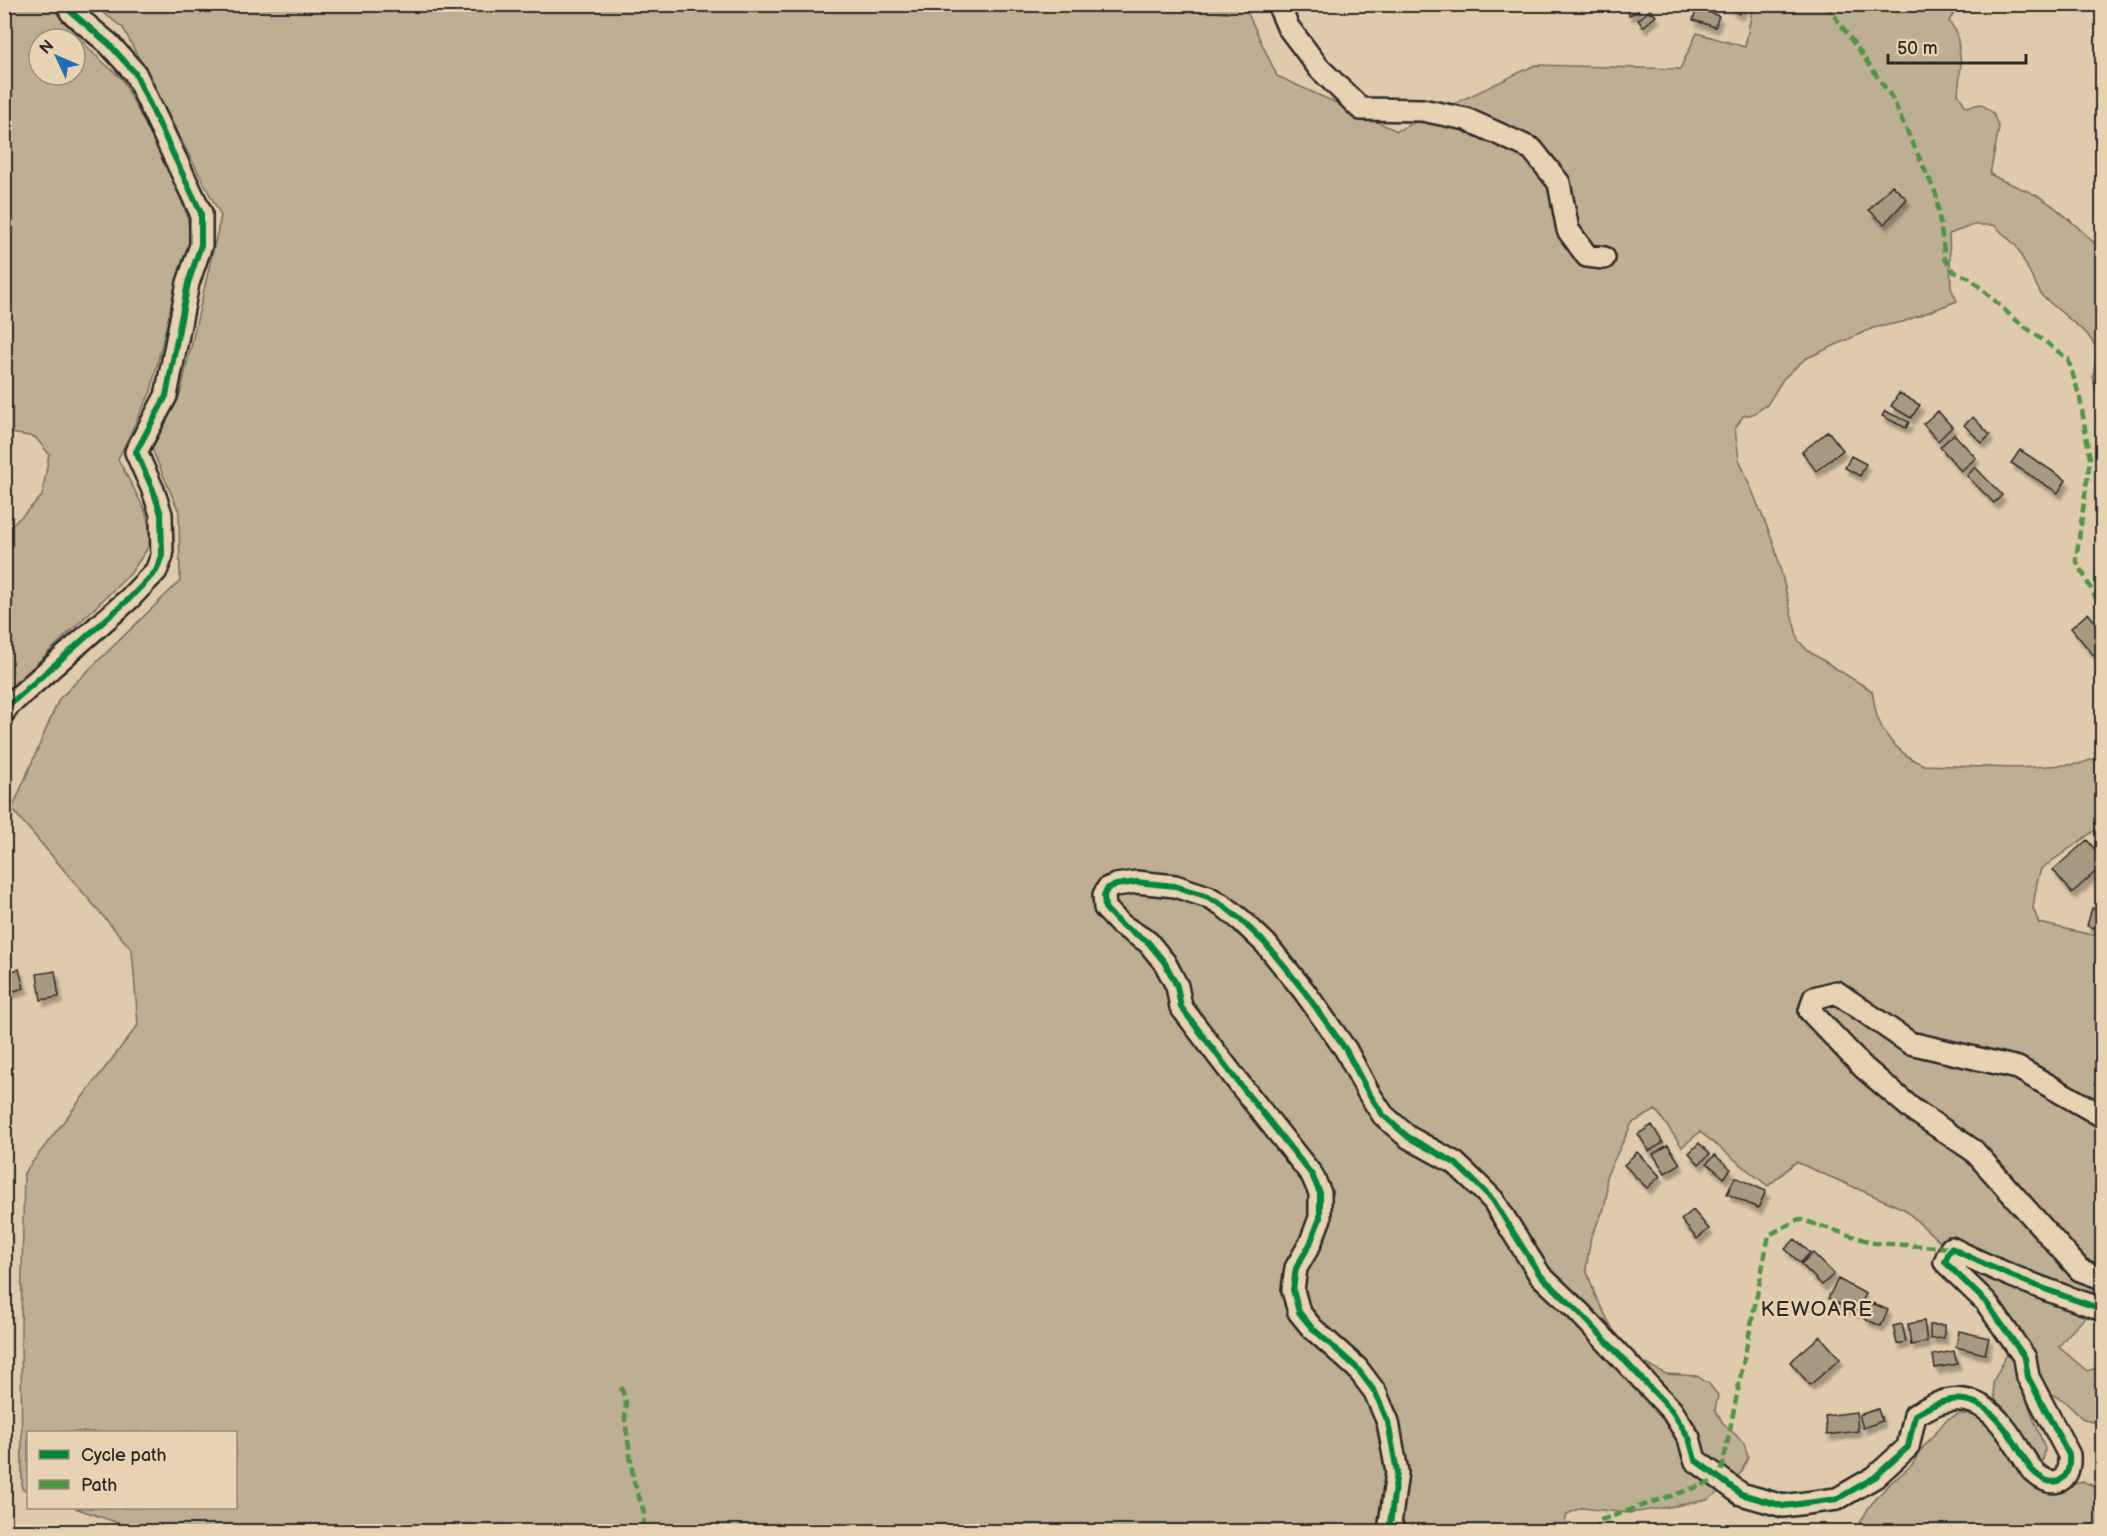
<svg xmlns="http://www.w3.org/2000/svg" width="2107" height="1536" font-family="'Balsamiq Sans',sans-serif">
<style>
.green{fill:#beae94;stroke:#746c60;stroke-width:1.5;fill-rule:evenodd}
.building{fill:#a79a83;stroke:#2b2b2b;stroke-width:1.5;filter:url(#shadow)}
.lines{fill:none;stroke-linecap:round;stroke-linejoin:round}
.street-casing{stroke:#2b2b2b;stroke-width:26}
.street{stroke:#e7d2b1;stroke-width:21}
.quiet{stroke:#4d9640;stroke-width:4.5;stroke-dasharray:9 4.5;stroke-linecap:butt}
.cycleway-casing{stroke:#e7d2b1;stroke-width:10}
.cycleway{stroke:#00873e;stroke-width:6}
.labels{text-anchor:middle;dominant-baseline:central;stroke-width:5;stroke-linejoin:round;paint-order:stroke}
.quarter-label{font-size:21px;letter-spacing:1.5px;fill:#2b2b2b;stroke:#e7d2b1}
</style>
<defs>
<filter id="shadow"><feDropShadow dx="3.5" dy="6" stdDeviation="1.5" flood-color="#0004"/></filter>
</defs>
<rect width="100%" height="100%" fill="#dfcbac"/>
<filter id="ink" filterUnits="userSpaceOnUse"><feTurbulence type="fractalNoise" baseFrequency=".0167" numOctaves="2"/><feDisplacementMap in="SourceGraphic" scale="12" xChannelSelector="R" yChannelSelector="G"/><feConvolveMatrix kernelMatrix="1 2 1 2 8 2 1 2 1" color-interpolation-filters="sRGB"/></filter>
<g filter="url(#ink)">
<path class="green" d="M5 5H54L58 15 94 54 122 79 167 167 187 214 191 244 165 331 151 391 118 459 145 510 153 540 131 573 5 694V530L21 517 42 496 49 454 35 437 5 432ZM39 39H75V75H39Z
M93 5H1244L1277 76 1397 131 1535 65 1680 69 1697 33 1745 47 1753 5H1959L1949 21 1957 33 1961 64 1958 94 1966 107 1981 104 1993 113 1999 128 1990 174C2006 184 2025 188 2041 198 2063 211 2083 233 2102 250V404L2096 392 2093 376 2096 361V347L2087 334 2042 296 2016 246 1994 225H1974L1949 234 1951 288 1957 301 1903 322 1873 328 1805 359 1783 379 1767 405 1753 414 1743 416 1735 429 1739 459 1774 544 1798 640 1808 651 1872 691C1874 700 1875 711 1878 719 1886 740 1904 757 1924 765L2016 768 2079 764 2102 756V830L2094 831 2041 869 2037 882 2033 908 2039 923 2102 937V1281L2095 1287C2094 1320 2075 1322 2059 1347L2087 1371 2102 1366V1424L2084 1420 2063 1400 2049 1393 2031 1394 2027 1401 2045 1449 2043 1461 2033 1456 1995 1399 1993 1382 2013 1342 1942 1244 1904 1209 1796 1162 1768 1186 1700 1132 1682 1147 1656 1110 1632 1123 1606 1177 1607 1193 1604 1209 1591 1237 1586 1269 1595 1295 1625 1353 1666 1374 1697 1376 1709 1384 1718 1395 1715 1410 1723 1423 1744 1443 1748 1457 1742 1471 1733 1482 1707 1500 1675 1506 1630 1513 1581 1508 1567 1514 1563 1532 130 1531V1527L75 1508H236V1432H28V1491L22 1489 21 1325 24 1173 138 1025 132 950 12 809 59 699 180 581 179 512 152 449 180 394 221 216 123 28Z
M1959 1414H1975L1987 1421 2026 1479 2038 1488 2084 1482 2102 1489V1531L1855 1532 1869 1507 1888 1485 1912 1465 1920 1451 1947 1419Z"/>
<path class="building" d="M1626 4H1637L1638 12 1629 15Z
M1725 4H1742L1744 6 1739 14Z
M1697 8 1719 16 1715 27 1693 20Z
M1650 10 1656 16 1643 27 1638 20Z
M1892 185 1907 199 1884 224 1869 210Z
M1899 393 1920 405 1911 418 1891 406Z
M1885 411 1909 422 1906 428 1882 416Z
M1938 411 1952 427 1938 441 1923 424Z
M1973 417 1990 435 1982 443 1964 425Z
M1828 431 1843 450 1816 471 1802 452Z
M1954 434 1976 458 1961 471 1940 447Z
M2020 450 2066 480 2058 493 2011 463Z
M1851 456 1866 464 1860 476 1845 468Z
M1975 467 2002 495 1994 503 1967 476Z
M2088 613 2102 631V659L2099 662 2071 628Z
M2087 840 2102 858V866L2072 893 2053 870Z
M2092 908 2102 911V930L2087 926Z
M19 969 24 988 10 992 5 973Z
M55 971 59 997 41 1000 37 974Z
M1652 1125 1663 1143 1649 1151 1638 1134Z
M1699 1143 1710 1154 1699 1164 1689 1153Z
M1668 1145 1680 1164 1665 1173 1653 1154Z
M1637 1152 1660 1176 1647 1188 1624 1165Z
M1715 1155 1731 1169 1724 1178 1707 1163Z
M1735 1177 1766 1191 1758 1208 1727 1194Z
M1693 1210 1709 1229 1697 1239 1681 1220Z
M1795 1239 1810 1253 1800 1263 1785 1249Z
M1813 1253 1834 1274 1822 1285 1801 1264Z
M1838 1279 1866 1294 1856 1312 1828 1298Z
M1872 1303 1888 1310 1881 1326 1865 1319Z
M1924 1321 1927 1342 1911 1345 1908 1324Z
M1902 1324 1906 1342 1897 1344 1893 1326Z
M1930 1325H1944V1338L1930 1339Z
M1959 1331 1989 1338 1985 1354 1956 1347Z
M1820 1336 1840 1359 1810 1385 1790 1362Z
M1954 1351 1957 1364 1935 1368 1933 1355Z
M1878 1409 1882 1421 1863 1428 1859 1415Z
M1856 1412 1858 1431 1827 1435 1825 1416Z"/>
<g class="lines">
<g class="street-casing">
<path id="street" d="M1278 4 1288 27 1319 68 1361 109 1422 110 1466 119 1532 149 1559 183 1568 230 1587 256 1604 258
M4 712 8 706 129 599 156 571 162 556 161 514 153 490 136 452 166 396 188 283 201 245V213L135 73 109 44 71 12 68 4
M2102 1116 2018 1068 1910 1043 1836 992 1814 998 1810 1011 1864 1068 1912 1109 1974 1151 2080 1270 2102 1278
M1395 1532 1390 1524 1397 1472 1388 1422 1375 1392 1357 1368 1312 1328 1299 1312 1293 1290 1296 1268 1310 1244 1320 1218V1193L1312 1175 1238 1082 1181 1007 1177 986 1165 963 1148 942 1120 924 1105 908 1104 895 1108 888 1116 885 1136 882 1175 886 1208 897 1225 907 1241 920 1266 944 1304 991 1346 1050 1368 1092 1383 1115 1408 1137 1455 1163 1474 1181 1493 1200 1540 1275 1579 1312 1672 1411 1689 1438 1695 1460 1741 1494 1783 1506 1837 1499 1875 1477 1908 1447 1915 1415C1922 1411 1929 1407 1936 1404 1987 1384 2009 1435 2031 1469 2050 1490 2071 1485 2069 1455L2028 1377 2025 1358 1986 1302 1945 1262 1951 1248C2000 1273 2050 1292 2102 1309"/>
</g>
<use href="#street" class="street"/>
<path class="quiet" d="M1826 4 1891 96 1936 194 1945 259 1954 272 1970 278 2012 317 2068 359 2080 398 2090 459 2076 560 2102 610
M621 1387 626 1402 625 1420 634 1482 644 1512 643 1532
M1597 1532 1598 1521 1720 1479 1769 1235 1799 1219 1874 1243 1951 1248"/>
<g class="cycleway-casing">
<path id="cycleway" d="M4 712 8 706 129 599 156 571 162 556 161 514 153 490 136 452 166 396 188 283 201 245V213L135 73 109 44 71 12 68 4
M1395 1532 1390 1524 1397 1472 1388 1422 1375 1392 1357 1368 1312 1328 1299 1312 1293 1290 1296 1268 1310 1244 1320 1218V1193L1312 1175 1238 1082 1181 1007 1177 986 1165 963 1148 942 1120 924 1105 908 1104 895 1108 888 1116 885 1136 882 1175 886 1208 897 1225 907 1241 920 1266 944 1304 991 1346 1050 1368 1092 1383 1115 1408 1137 1455 1163 1474 1181 1493 1200 1540 1275 1579 1312 1672 1411 1689 1438 1695 1460 1741 1494 1783 1506 1837 1499 1875 1477 1908 1447 1915 1415C1922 1411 1929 1407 1936 1404 1987 1384 2009 1435 2031 1469 2050 1490 2071 1485 2069 1455L2028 1377 2025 1358 1986 1302 1945 1262 1951 1248C2000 1273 2050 1292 2102 1309"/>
</g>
<use href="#cycleway" class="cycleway"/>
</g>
</g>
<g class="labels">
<g class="quarter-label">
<text x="1817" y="1309">KEWOARE</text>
</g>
</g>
<rect width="2107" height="1536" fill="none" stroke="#e7d2b1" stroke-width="24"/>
<rect x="12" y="12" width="2083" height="1512" fill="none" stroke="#2b2b2b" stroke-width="2" filter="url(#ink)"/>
<rect x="27" y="1431" width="210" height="78" fill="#e7d2b1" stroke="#9c8f7b" stroke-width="1.5"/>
<rect x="39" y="1450" width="30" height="9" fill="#00873e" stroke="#9c8f7b" stroke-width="1.5"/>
<text x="81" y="1461" font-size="18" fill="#2b2b2b">Cycle path</text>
<rect x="39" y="1480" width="30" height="9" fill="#4d9640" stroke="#9c8f7b" stroke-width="1.5"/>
<text x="81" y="1491" font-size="18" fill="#2b2b2b">Path</text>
<g transform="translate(57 57) rotate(314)"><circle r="28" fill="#e7d2b1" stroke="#9c8f7b" stroke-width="1.5"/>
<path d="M0-4.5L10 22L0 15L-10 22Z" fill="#1f6fb2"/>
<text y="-9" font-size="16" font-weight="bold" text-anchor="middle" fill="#2b2b2b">N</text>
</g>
<path d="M1888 54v9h138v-9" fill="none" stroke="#2b2b2b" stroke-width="3"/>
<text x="1897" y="54" font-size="18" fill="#2b2b2b" stroke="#e7d2b1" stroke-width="4.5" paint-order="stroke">50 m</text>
</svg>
